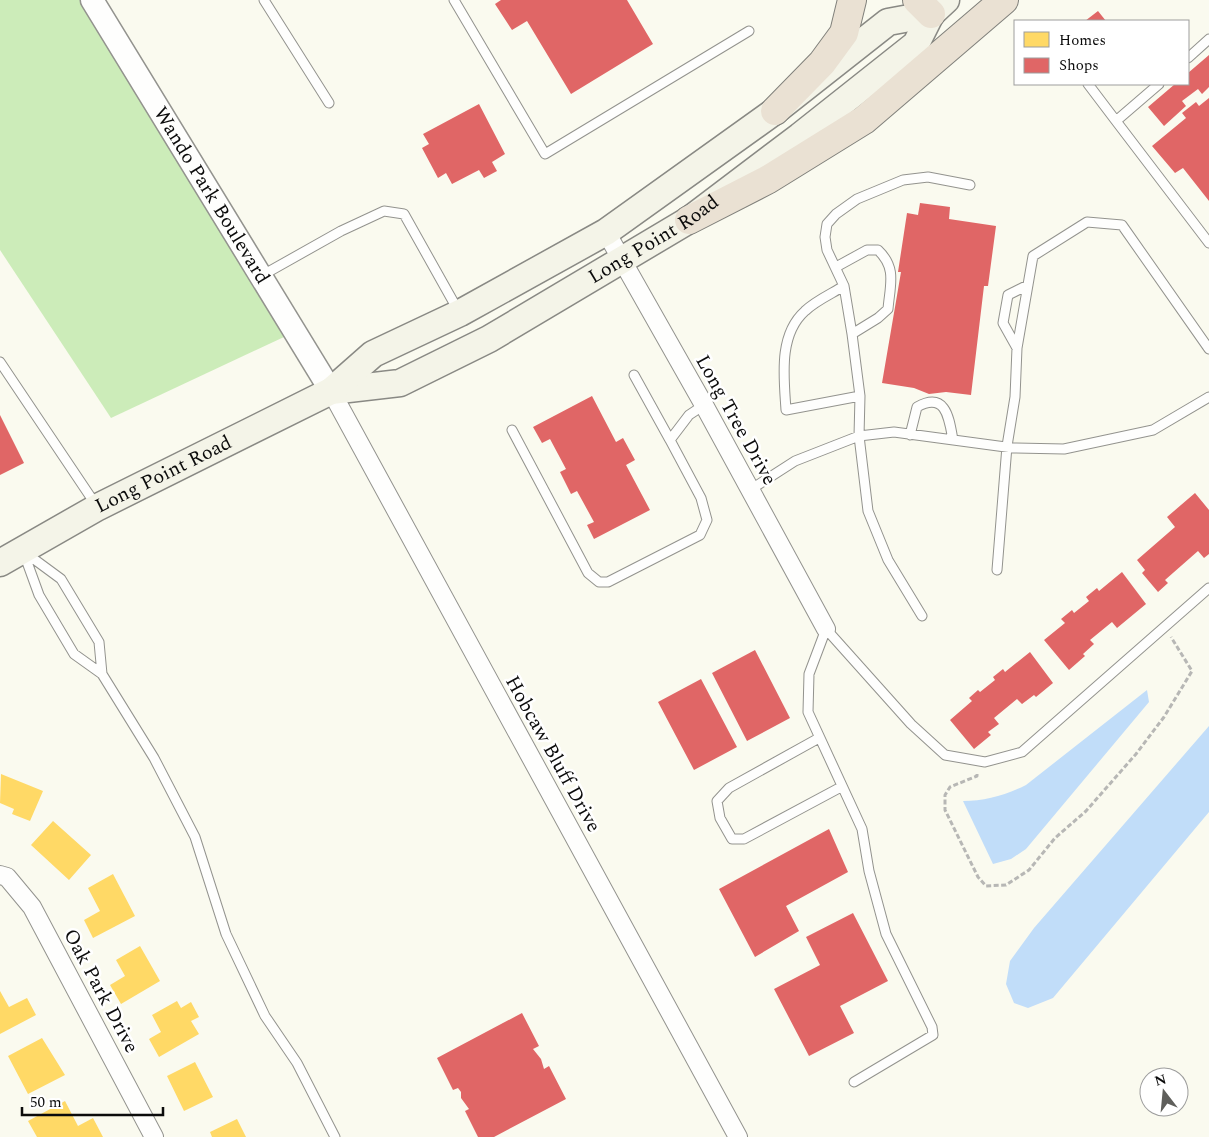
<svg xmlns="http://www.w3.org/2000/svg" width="1209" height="1137" font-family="Spectral,serif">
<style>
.forest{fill:#ccecb9}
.water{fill:#c1ddf9}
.homes{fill:#ffd966}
.shops{fill:#e06666}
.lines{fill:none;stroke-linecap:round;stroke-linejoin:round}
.service-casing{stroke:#93938e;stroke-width:11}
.minor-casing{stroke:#93938e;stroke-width:20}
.tertiary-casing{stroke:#93938e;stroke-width:25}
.secondary-casing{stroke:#898984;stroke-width:29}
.motorway-casing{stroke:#80807b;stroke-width:30}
.path{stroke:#b7b7b5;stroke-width:3;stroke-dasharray:5 2.5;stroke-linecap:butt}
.service{stroke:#fefefd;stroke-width:9}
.minor{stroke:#fefefd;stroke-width:18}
.tertiary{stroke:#fefefd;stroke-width:22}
.secondary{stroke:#f4f4e8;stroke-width:26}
.motorway{stroke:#eae1d3;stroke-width:28}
.labels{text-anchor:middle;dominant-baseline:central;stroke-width:5;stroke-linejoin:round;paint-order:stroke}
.street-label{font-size:20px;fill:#0b0b0b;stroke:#fff}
</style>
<rect width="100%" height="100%" fill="#fafaef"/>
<path class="forest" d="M0 0H81L284 337 111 418 0 250Z"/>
<path class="water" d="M1147 690 1149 702 1026 849 1011 859 993 864 963 801C985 801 1006 795 1026 785Z
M1209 726V812L1053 998 1028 1008 1014 1003 1006 984 1010 961 1034 928Z"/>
<path class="homes" d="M1 774 43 791 30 821 12 814 14 809 0 803Z
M53 821 91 855 69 880 31 845Z
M113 874 135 916 93 938 84 920 100 911 88 888Z
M140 946 160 981 121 1004 110 985 125 976 116 960Z
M0 991 9 1007 27 998 36 1015 0 1034Z
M177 1001 181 1008 191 1002 199 1017 191 1021 199 1034 159 1057 149 1039 161 1032 152 1015Z
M42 1038 65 1075 28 1094 8 1056Z
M195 1062 213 1097 184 1111 167 1076Z
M65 1101 78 1126 93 1118 103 1137H37L28 1121Z
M237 1119 246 1137H212L210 1132Z"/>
<path class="shops" d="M501 0H627L653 44 571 94 527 21 512 30 495 4Z
M1098 11 1106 21H1085Z
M1209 55V87L1202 94 1198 89 1182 101 1186 106 1164 126 1148 107 1175 84H1188V73Z
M1209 98V201L1183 168 1175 173 1152 146 1186 118 1182 113 1196 102 1199 106Z
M479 104 505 154 492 162 497 171 484 178 479 170 452 184 446 173 438 178 422 148 429 144 423 134Z
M920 203 950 207 949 219 996 226 988 286H984L971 395 946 392 929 394 914 388 882 383 901 272H898L907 213 918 215Z
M592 396 616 442 623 438 635 460 626 465 650 510 594 539 587 525 594 522 577 491 571 494 560 472 566 469 550 439 542 443 533 427Z
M0 415 24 463 0 475Z
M1195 493 1209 510V554L1204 558 1198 551 1165 580 1168 583 1158 592 1142 573 1145 570 1137 560 1175 527 1167 517Z
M1122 572 1146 604 1117 628 1112 622 1090 640 1094 644 1083 654 1085 656 1069 670 1044 640 1065 623 1061 619 1072 610 1074 613 1089 601 1086 597 1097 588 1099 591Z
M755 650 790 718 747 741 712 673Z
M1030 652 1053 683 1036 697 1034 695 1022 704 1017 699 994 718 999 724 988 732 991 735 974 749 950 720 972 701 969 698 978 690 980 692 995 680 993 677 1003 669 1005 672Z
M701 679 737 747 694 770 658 702Z
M829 829 848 872 786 906 799 931 755 957 719 889Z
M853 913 888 981 840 1006 854 1033 809 1056 774 989 820 965 806 937Z
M522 1013 539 1046 533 1049 541 1059 544 1069 549 1066 566 1099 494 1137H478L465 1111 469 1109 461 1098V1092L458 1088 453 1090 437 1058Z"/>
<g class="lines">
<g class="service-casing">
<path id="service" d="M264 0 329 103
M454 0 545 154 749 31
M1188 58 1209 39
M1088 84 1116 121
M1159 84 1116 121 1209 243
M836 267 867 250H878C897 268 890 285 888 309L878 318 852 334
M261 276 341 231 384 211 404 214 459 312
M844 286C831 294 815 301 805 311 778 335 784 378 786 410L860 396
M1017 348 1003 323 1008 295 1028 285
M0 362 96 505
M634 375 670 440
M512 430 588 573 599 582H608L700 535 707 520 701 498 670 440 689 415 704 405
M910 435 917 407C946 391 949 418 953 440
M750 490 795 461 859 436 894 432 1013 448 1064 449 1153 430 1209 397
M23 551 61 579 99 642 102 674 74 654 39 595Z
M997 570 1007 446 1015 397 1017 348 1033 256 1087 222 1122 225 1209 349
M922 616 888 560 868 511 859 436 860 396 852 334 844 286 827 250 825 237 827 224 836 214 857 199 903 180 928 177 970 185
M102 674 154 758 195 837 226 934 265 1016 297 1063 335 1137
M819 738 729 788 717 801 720 818 732 839H744L841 787
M854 1082 933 1035 932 1027 886 934 869 871 862 829 808 712 809 674 826 629 911 724 945 755 985 762 1022 752 1209 588"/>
</g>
<g class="minor-casing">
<path id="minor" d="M606 232 704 405 826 629
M331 391 738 1137
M0 875 7 877 32 907 154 1137"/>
</g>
<g class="tertiary-casing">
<g id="tertiary">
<path id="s1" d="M92 0 331 391"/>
</g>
</g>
<g class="secondary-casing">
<g id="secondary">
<path id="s2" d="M331 391 400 383 489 339 689 220 800 136 916 44 931 14 946 0"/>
<path id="s3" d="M0 563 98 507 331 391 373 354 460 313 606 232 775 111 888 22 931 14"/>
</g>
</g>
<g class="motorway-casing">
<path id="motorway" d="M917 0 931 14
M775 111 822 63 844 33 852 0
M689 220 767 180 864 120 1004 0"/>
</g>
<path class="path" d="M977 774V776L950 787 945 795V810L978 877 986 886 1006 885 1029 870 1055 838 1086 811 1136 754 1164 717 1192 671 1171 637"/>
<use href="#service" class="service"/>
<use href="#minor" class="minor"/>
<use href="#tertiary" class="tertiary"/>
<use href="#secondary" class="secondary"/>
<use href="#motorway" class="motorway"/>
</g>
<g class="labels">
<g class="street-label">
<text stroke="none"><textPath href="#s1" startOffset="229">Wando Park Boulevard</textPath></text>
<text stroke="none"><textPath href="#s2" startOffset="361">Long Point Road</textPath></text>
<text transform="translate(736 420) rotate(61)">Long Tree Drive</text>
<text stroke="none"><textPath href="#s3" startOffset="186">Long Point Road</textPath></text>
<text transform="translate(553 754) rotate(61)">Hobcaw Bluff Drive</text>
<text transform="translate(101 991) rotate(62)">Oak Park Drive</text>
</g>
</g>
<rect x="1014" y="20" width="175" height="65" fill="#ffffff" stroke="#9d9d9d"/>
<rect x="1024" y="32" width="25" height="15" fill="#ffd966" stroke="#9d9d9d"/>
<text x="1059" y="45" font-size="15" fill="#0b0b0b">Homes</text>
<rect x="1024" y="58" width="25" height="15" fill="#e06666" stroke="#9d9d9d"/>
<text x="1059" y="70" font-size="15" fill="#0b0b0b">Shops</text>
<g transform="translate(1164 1092) rotate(344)"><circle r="24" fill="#ffffff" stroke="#9d9d9d"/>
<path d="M0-4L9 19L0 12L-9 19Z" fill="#5f5f5b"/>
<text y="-8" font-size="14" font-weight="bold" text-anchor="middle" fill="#0b0b0b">N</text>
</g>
<path d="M22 1107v8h141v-8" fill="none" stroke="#0b0b0b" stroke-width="2.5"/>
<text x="30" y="1107" font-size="15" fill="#0b0b0b" stroke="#ffffff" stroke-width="4" paint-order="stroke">50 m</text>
</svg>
